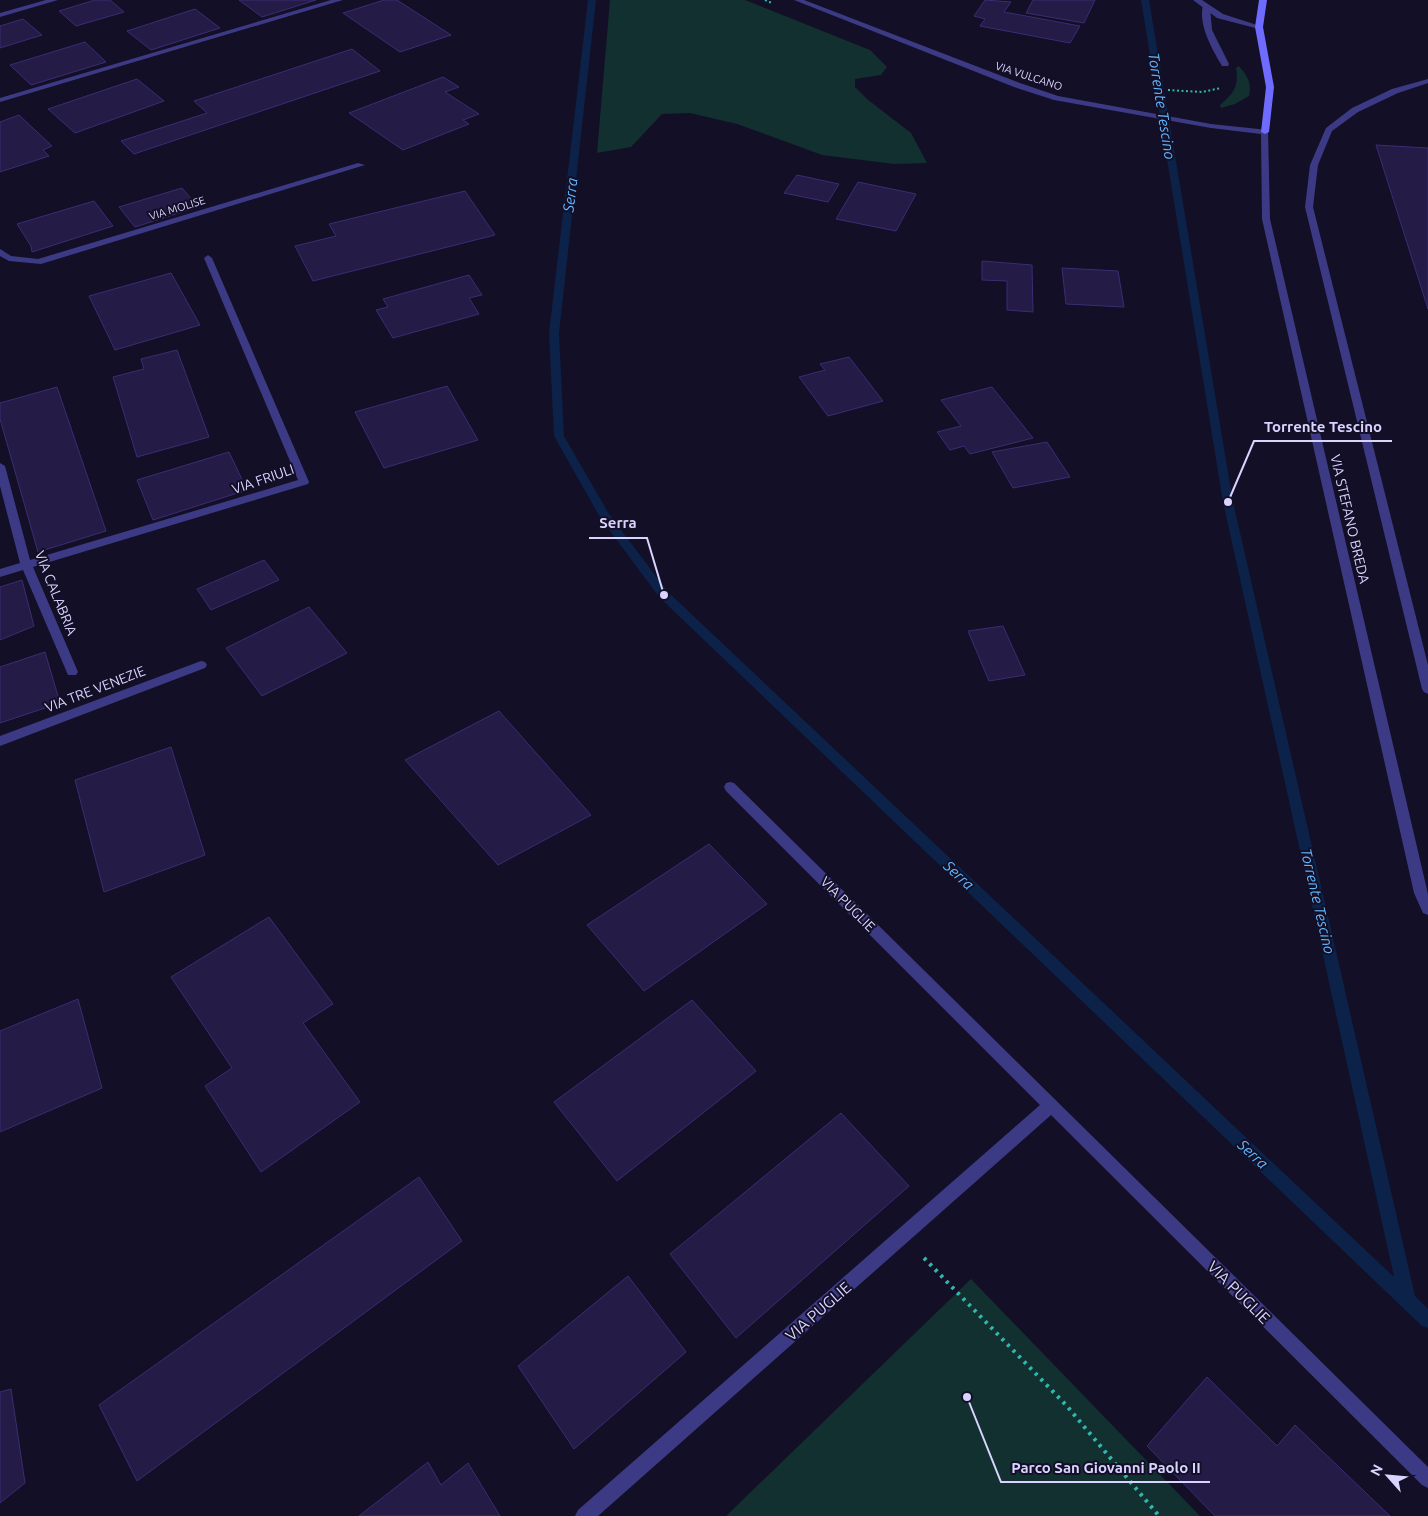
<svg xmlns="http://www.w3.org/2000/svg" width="1428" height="1516" font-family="Ubuntu,sans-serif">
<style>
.green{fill:#12302f}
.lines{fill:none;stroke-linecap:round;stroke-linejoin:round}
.stream{fill:#0c2248;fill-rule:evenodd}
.building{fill:#241b47;stroke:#3b2d73}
.path-far1{stroke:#2fb8b0;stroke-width:2;stroke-dasharray:2 2.5;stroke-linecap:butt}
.path{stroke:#2fb8b0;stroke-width:4;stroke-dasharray:3 5;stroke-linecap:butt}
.lane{fill:#3d3a85;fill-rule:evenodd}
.street{fill:#3d3a85;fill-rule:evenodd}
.secondary{fill:#6f6bff;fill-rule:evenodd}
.labels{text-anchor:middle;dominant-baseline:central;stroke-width:4;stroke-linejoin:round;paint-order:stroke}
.far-street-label{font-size:11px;fill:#d9d4ff;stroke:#130f26}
.street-label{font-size:14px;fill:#d9d4ff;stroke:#130f26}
.water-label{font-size:15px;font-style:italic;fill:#62b6ff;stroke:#130f26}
.near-street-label{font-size:16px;fill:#d9d4ff;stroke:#130f26}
.leader{fill:none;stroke:#d9d4ff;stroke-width:2}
.callout-dot{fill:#d9d4ff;stroke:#130f26;stroke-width:2}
.callout-label{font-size:15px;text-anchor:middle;font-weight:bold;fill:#d9d4ff;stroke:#130f26;stroke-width:4;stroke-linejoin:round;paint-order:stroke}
</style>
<rect width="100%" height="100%" fill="#130f26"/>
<path class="green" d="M610 0H745L870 50 887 67 881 75 855 79V87L867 99 911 133 927 163 894 164 822 155 737 124 690 113 662 114 631 147 597 153Z
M1239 66C1247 76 1252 82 1249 96L1235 104 1221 108 1220 105C1234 93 1239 86 1236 68Z
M971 1279 1200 1516H726Z"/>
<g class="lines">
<path class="stream" d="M588 0H596L559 333 564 436 609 514 668 592 1394 1277 1223 502 1141 0H1149L1233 502 1415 1296 1428 1309V1328L1422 1326 660 598 601 519 554 436 549 333Z"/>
</g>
<path class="building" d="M95 0H110L124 12 76 26 59 11Z
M239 0H316L262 17Z
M384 0H397L451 35 400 52 343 13Z
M985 0 1011 2 1004 12 1080 26 1070 43 980 26 985 19 974 16Z
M1033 0H1095L1084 23 1026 13Z
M195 9 220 28 151 50 127 31Z
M23 19 42 35 0 48V26Z
M85 42 106 62 31 85 10 65Z
M352 49 380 71 134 154 121 141 207 113 194 101Z
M443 77 459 87 445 92 479 114 463 120 469 124 403 150 349 113Z
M137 79 164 101 75 133 48 109Z
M19 115 52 146 43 150 49 156 0 172V122Z
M1376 145 1428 148V309Z
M797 175 839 184 828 202 784 193Z
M858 182 916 194 896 231 836 219Z
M182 188 198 207 135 227 119 207Z
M465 191 495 235 313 281 295 246 336 236 329 224Z
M94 201 113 226 32 252 31 246 17 224Z
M982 261 1032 265 1033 312 1007 310V281L982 280Z
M1062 268 1118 271 1124 307 1066 304Z
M171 273 200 325 115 350 89 296Z
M469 275 482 295 469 298 479 314 393 338 376 310 388 307 383 299Z
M177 350 209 437 137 457 113 377 144 369 141 359Z
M849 357 883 401 828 416 799 377 825 370 820 364Z
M447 386 478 440 384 468 355 412Z
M57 387 106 531 38 552 0 419V403Z
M992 387 1033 438 970 454 964 446 950 450 937 432 961 426 941 400Z
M1047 442 1070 477 1013 488 992 452Z
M229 452 247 490 153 520 137 480Z
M264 560 279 580 211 610 197 589Z
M22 580 34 626 0 640V587Z
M309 607 347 653 262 696 226 648Z
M1003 626 1025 675 989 681 968 631Z
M45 652 60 703 0 723V667Z
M499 711 591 815 498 865 405 760Z
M171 747 205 855 104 892 75 780Z
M709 844 767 904 644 991 587 925Z
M269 917 333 1004 303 1023 360 1102 261 1172 205 1086 232 1068 171 977Z
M78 999 102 1088 0 1132V1031Z
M692 1000 756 1071 617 1181 554 1102Z
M841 1113 909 1186 736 1338 670 1254Z
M419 1177 462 1241 137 1481 99 1405Z
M628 1276 686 1352 574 1449 518 1366Z
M1207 1377 1277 1446 1295 1425 1390 1516H1215L1147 1446Z
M11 1389 25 1483 0 1503V1392Z
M428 1462 441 1485 468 1463 500 1516H359Z"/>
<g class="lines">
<path class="path-far1" d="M765 0 772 3
M1168 90 1202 92 1221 88"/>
<path class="path" d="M924 1258 1066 1405 1159 1516"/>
<path class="lane" d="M1203 5 1210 7 1212 30 1229 64 1228 66H1222C1212 49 1198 25 1203 5Z
M1428 79V83L1398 93 1358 112 1332 131 1318 165 1313 207 1428 665V694L1424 692 1422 689 1305 207 1310 165 1326 128 1352 108 1392 89Z"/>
<path class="street" d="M46 0H58L0 17V13Z
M331 0H343L0 102V98Z
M794 0H804L1020 83 1058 96 1211 124 1268 130 1270 219 1428 894V915L1423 913 1414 893 1262 219 1261 134 1211 128 1054 100 1014 87Z
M1193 0H1202L1223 14 1263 27 1259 29 1217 18Z
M358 163 365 165 41 264 9 261 0 256V249L11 256 38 259Z
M208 255 212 258 309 482 308 484 33 567 78 672 76 675H68L23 570 0 577V569L20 563 0 486V463L5 466 30 560 298 480 204 258Z
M201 661 205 662 207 665 205 668 0 746V736Z
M730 782 734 783 1428 1467V1488L1422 1485 1051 1115 598 1516H575L578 1510 1040 1105 726 791 724 787 726 783Z"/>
<path class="secondary" d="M1259 0H1267L1263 27 1274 87 1269 132 1265 134 1261 132 1266 87 1255 27Z"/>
</g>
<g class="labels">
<g class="far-street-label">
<text transform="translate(1029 76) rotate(18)">VIA VULCANO</text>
<text transform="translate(177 208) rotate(-17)">VIA MOLISE</text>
</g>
<g class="street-label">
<text transform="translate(263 479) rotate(-19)">VIA FRIULI</text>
<text transform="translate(1350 519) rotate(77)">VIA STEFANO BREDA</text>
<text transform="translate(56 593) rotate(68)">VIA CALABRIA</text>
<text transform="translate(95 689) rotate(-21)">VIA TRE VENEZIE</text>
<text transform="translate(848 904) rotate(45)">VIA PUGLIE</text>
</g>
<g class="water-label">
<text transform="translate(1162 106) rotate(81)">Torrente Tescino</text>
<text transform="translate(570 195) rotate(-83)">Serra</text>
<text transform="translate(959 875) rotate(43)">Serra</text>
<text transform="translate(1318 901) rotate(77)">Torrente Tescino</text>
<text transform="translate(1253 1154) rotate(43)">Serra</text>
</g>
<g class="near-street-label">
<text transform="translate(1239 1292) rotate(45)">VIA PUGLIE</text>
<text transform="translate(818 1311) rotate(-41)">VIA PUGLIE</text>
</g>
</g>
<path class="leader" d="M1228 502L1254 441H1392M664 595L647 538H589M967 1397L1001 1482H1210"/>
<g class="callout-dot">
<circle cx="1228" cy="502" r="5"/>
<circle cx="664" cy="595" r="5"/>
<circle cx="967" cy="1397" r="5"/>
</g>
<g class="callout-label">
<text x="1323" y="432">Torrente Tescino</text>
<text x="618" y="528">Serra</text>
<text x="1106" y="1473">Parco San Giovanni Paolo II</text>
</g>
<g transform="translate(1388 1476) rotate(297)" stroke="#130f26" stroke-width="4" paint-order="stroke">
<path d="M0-4L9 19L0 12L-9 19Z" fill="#d9d4ff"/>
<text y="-8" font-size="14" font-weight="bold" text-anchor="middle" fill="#d9d4ff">N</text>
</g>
</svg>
